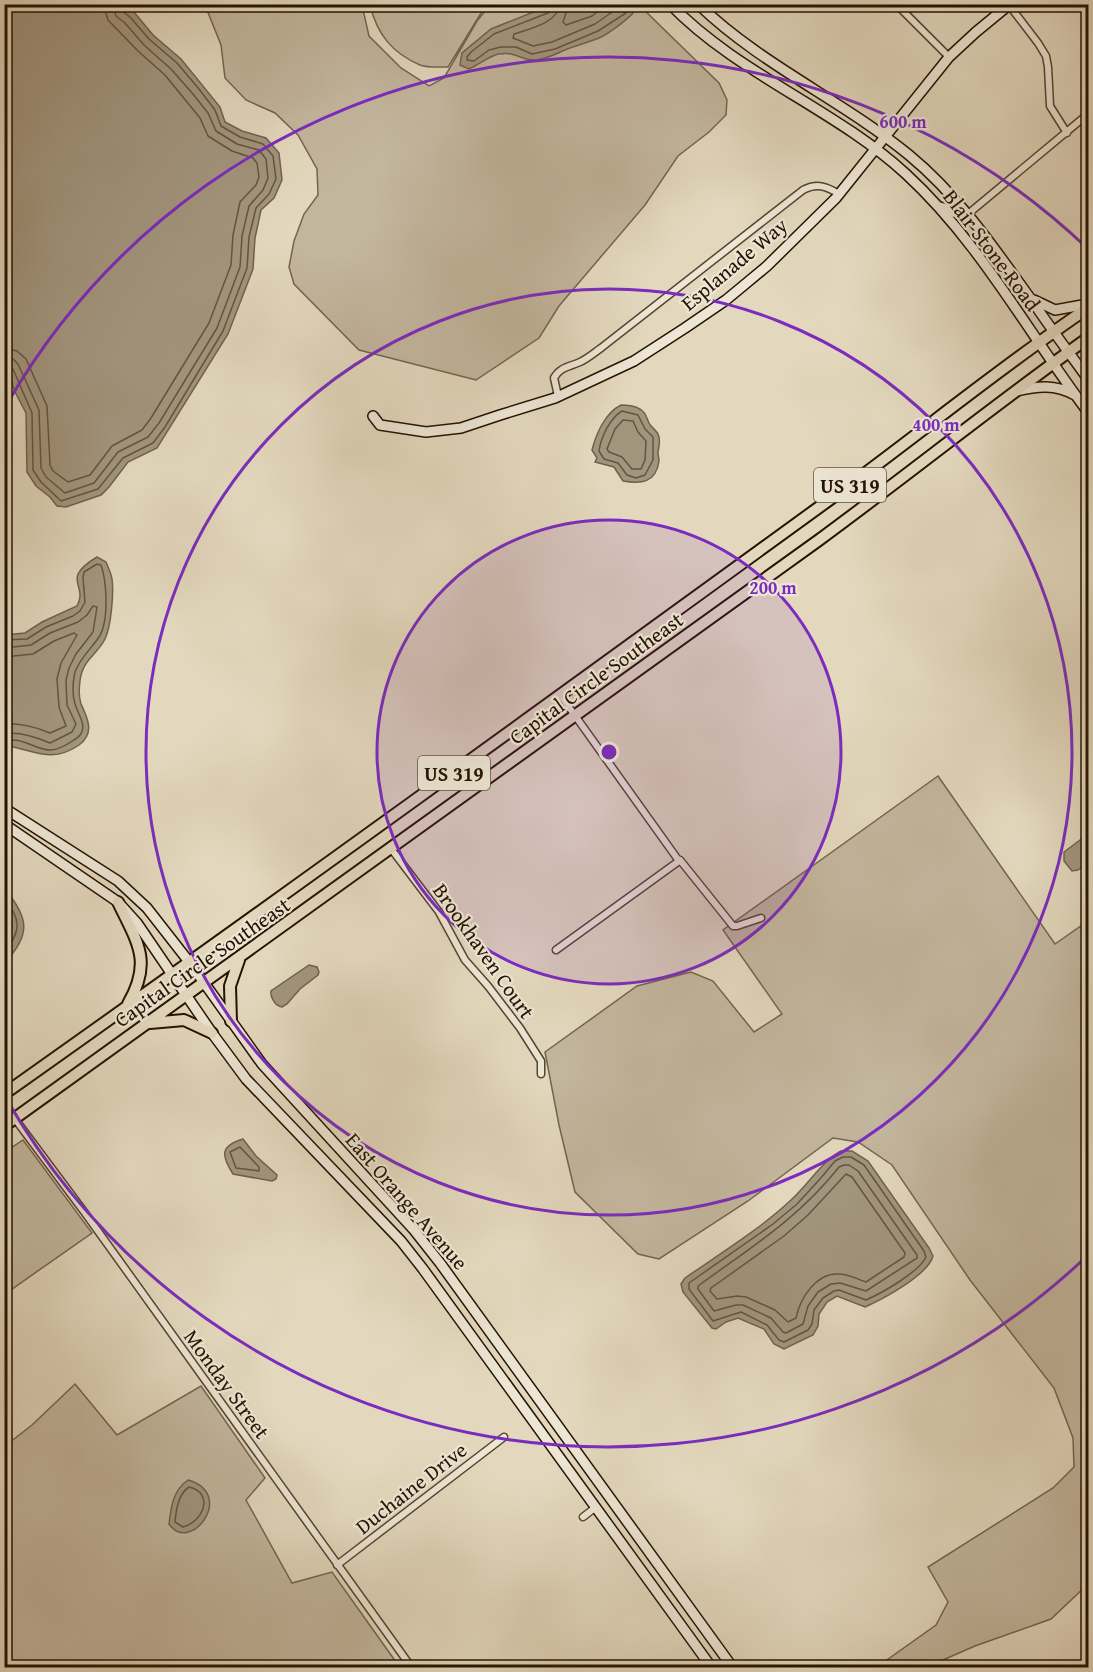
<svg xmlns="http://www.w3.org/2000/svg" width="1093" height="1672" font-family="'Gentium Book Plus',serif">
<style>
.green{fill:#c3b69e;stroke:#746450;stroke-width:1.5}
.water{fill:#a2957e;stroke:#70614c;stroke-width:1.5}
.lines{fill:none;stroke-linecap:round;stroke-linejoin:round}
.shore{stroke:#645440;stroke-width:1.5}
.street-casing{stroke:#544430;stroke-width:9}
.secondary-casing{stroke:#251201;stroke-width:12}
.primary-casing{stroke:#251201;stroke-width:14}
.street{stroke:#ede6d5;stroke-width:6}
.secondary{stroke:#ede6d5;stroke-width:9}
.primary{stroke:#e3d8be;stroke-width:10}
.ring{fill:none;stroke:#7b2cbf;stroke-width:3}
.labels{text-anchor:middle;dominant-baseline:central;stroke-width:4.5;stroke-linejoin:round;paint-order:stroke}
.shield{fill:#ede6d5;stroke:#615241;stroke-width:1.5}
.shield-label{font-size:20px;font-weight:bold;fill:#251201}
.street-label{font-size:21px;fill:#251201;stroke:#ede6d5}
.centre{fill:#7b2cbf;stroke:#ede6d5;stroke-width:3}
.ring-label{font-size:18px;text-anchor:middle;font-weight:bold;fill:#7b2cbf;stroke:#ede6d5;stroke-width:4.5;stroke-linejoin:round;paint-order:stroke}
</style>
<rect width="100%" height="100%" fill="#e3d8be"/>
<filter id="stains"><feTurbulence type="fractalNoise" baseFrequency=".00333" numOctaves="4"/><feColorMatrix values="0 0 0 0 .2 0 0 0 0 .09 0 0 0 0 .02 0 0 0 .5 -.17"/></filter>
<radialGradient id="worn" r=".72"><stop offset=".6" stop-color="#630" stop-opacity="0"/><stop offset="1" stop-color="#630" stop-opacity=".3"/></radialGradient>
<path class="green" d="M205 5H362L369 36 401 68 429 86 444 78 477 21 490 5H639L719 83 727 100 726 115 709 132 678 156 645 205 559 306 539 338 476 380 359 350 294 284 289 267 294 241 304 214 318 195 317 169 298 135 275 113 246 100 225 78 221 45Z
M370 5V4L486 5 448 67C440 67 428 68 420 65 392 53 377 34 370 5Z
M938 776 1055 944 1088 921V1584L1051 1619 975 1646 927 1667H877L936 1625 948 1602 928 1567 1053 1488 1074 1467 1073 1438 1054 1388 970 1280 892 1165 858 1142 833 1138 748 1201 659 1259 638 1254 575 1192 559 1125 545 1052 637 986 691 972 713 981 754 1032 782 1014 723 930Z
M23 1140 92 1233 5 1294V1152Z
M75 1384 117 1435 201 1386 265 1478 246 1500 292 1583 332 1572 396 1662 390 1668H5V1446L32 1425Z"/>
<path class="water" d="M4 5H123L134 12 153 35 181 59 220 107 225 122 242 131 266 138 279 153 282 180 274 198 261 210 255 238 253 269 228 334 157 448 128 462 109 487 101 495 66 507 57 506 50 497 36 486 27 472 26 413 15 392 5 363Z
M632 5 633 13C628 19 607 35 599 38 591 41 582 44 573 47 560 51 548 60 534 60 520 60 516 51 498 54 490 56 478 65 469 69L460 65 462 53 491 29 551 5Z
M621 405C625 405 634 406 638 408 645 411 646 416 649 423 651 427 655 429 658 434 661 440 659 446 658 452 658 455 659 458 659 461 656 483 641 484 623 481L614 467 595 462 597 458 592 450C596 434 605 413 621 405Z
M97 557 106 562C108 567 111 573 112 579 114 592 111 627 105 639 97 655 82 660 80 681 79 688 79 698 81 704 88 719 95 733 79 745 52 763 38 752 9 746L6 751 4 750 5 635 25 633 42 622 77 606C89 584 59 580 97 557Z
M1088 834V862L1078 870 1072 871 1064 861V852Z
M5 889C28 917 32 934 5 962Z
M309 965 317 967 319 972 318 975 300 989 287 1004 282 1007C275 1006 270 997 271 991Z
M243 1139 256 1156 277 1175 276 1179 272 1181 233 1174C221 1155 220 1146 243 1139Z
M841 1151H852L868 1161 929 1248 933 1256C928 1275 883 1299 865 1307L837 1296 827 1302 819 1314 818 1326 813 1335 784 1349 774 1344 764 1329 738 1318 726 1322 716 1329 712 1328 683 1292 681 1284 685 1278C721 1253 759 1230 791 1200 807 1186 823 1160 841 1151Z
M188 1480C237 1494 190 1555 169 1524 171 1507 173 1490 188 1480Z"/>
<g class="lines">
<path class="shore" d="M552 4 551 9 548 13 494 34 471 52 467 57V60L474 61 489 50 501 47H516L532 54 555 49 598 31 626 13V4
M560 4C558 23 529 29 514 34L513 38 533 46 552 42 595 24 618 8 619 4
M569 4 563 22 566 25 592 16 607 4
M4 348 17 351 26 359 47 406 50 465 53 471 68 482 90 475 112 446 142 430 151 418 209 323 231 265 233 235 240 202 256 185 259 177 257 163 253 158 232 151 208 136 200 118 165 75 138 51 108 20 103 4
M4 357 13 359 18 364 39 410 41 468 46 477 65 493 94 483 118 452 148 437 159 423 217 328 240 267 242 236 249 206 263 190 268 178 266 159 259 150 237 144 216 131 208 113 193 94 171 69 144 45 125 23 116 16 112 4
M4 365 13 369 32 413 33 470 41 482 61 501 98 489 123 458 153 443 165 427 223 331 247 268 249 237 256 208 269 194 276 179 273 156 263 144 240 137 221 126 215 110 199 89 177 63 149 39 130 17 122 11 120 4
M622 411 638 415 645 429 653 437V460L645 475 636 478 627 475 618 463 604 459 599 451C601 437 610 418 622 411Z
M623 420 633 421 638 432 646 441 645 460 641 469H632L622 457 609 452 607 449 615 429Z
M4 640 27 639 46 627 73 616 80 611 85 602 83 578 84 572 97 564 101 565C107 582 109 621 99 637 91 649 80 658 75 672 73 681 72 694 75 704 79 717 91 730 74 740 68 744 56 751 49 750 35 749 18 735 4 742
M4 648 31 645 50 633 78 622 87 615 93 606 97 607 93 632 76 654 69 668 66 680 67 705 76 724 72 732 50 743C36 737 19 731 4 734
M4 657 33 654 54 641 74 633 77 635 61 663 57 679 59 707 66 726 50 733C37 727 19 723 4 724
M4 899C22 919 21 932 4 953
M240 1147 259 1167V1171L236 1168 230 1152Z
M843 1157H851L864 1165 924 1251 926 1257C919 1272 882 1293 866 1300L839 1290 834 1291 823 1298 814 1310 812 1324 808 1330 784 1342 779 1340 767 1325 741 1312 713 1321 689 1289V1283L773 1224 797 1204 820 1179 835 1161Z
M844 1165H849L858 1171 917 1255V1258L866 1291 840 1283 831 1284 818 1292 808 1306 803 1324 786 1333 783 1332 771 1318 743 1305H736L714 1311 698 1289V1286C750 1248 799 1218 839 1167Z
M846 1174 852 1177 905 1253 904 1257 866 1282C857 1279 848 1274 839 1274 816 1272 800 1299 796 1318L788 1322 775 1310 746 1297 737 1296 717 1299 710 1291 711 1288 784 1236 808 1215Z
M189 1487C215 1493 203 1522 183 1527L175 1522C176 1511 178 1494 189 1487Z"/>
<g class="street-casing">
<path id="street" d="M896 4 949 57
M1009 5 1038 43 1046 56 1048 67 1050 106 1067 133
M968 214 1088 114
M558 396 554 378C560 367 569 367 580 362 587 359 594 353 601 348L803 190C817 183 826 186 839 194
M392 850 439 912 465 960 488 986 520 1028 541 1061V1074
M680 860 733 926H737L761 918
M556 950 679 861 561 696
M15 1119 85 1213 412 1668
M583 1517 596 1507
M337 1565 504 1437"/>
</g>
<g class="secondary-casing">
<path id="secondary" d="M670 4C739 75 834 108 906 174 980 242 1028 333 1088 412
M698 4C761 65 842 100 909 155 960 197 997 252 1035 305 1052 330 1070 354 1088 379
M940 207 962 215 968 214
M1034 300 1055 310 1088 304
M1016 391C1038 386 1055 384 1075 395
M373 416 380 425 426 432 461 428 500 415 555 398 634 361 685 328 726 300 767 266 836 198 949 57 976 32 1010 4
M4 808 118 881 147 908 190 963 262 1064 414 1230 440 1263 733 1668
M4 824 118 902 137 923 212 1033 246 1079 401 1241 423 1269 712 1668"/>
</g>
<g class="primary-casing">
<path id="primary" d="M118 902C137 942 153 961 128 1004
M231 1021 230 986 239 960
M150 1023 184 1020 212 1033
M4 1094C281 898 555 699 829 500 916 437 999 368 1088 308
M4 1126C277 932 549 737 819 540 910 473 997 403 1088 338"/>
</g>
<use href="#street" class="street"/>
<use href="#secondary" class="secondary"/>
<use href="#primary" class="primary"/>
</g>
<circle cx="609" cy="752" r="232" fill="#7b2cbf" fill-opacity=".12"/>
<g class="ring">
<circle cx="609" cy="752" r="232"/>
<circle cx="609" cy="752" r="463"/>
<path d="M1087 1256A695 695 0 0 1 7 1100M7 404A695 695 0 0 1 1087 248"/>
</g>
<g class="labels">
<g class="shield">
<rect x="814" y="468" width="72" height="34" rx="4.5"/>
<rect x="418" y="756" width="72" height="34" rx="4.5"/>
</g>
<g class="shield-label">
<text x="850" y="485">US 319</text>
<text x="454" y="773">US 319</text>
</g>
<g class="street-label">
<text transform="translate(992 250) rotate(53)">Blair Stone Road</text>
<text transform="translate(734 264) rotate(-40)">Esplanade Way</text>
<text transform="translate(596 678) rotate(-36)">Capital Circle Southeast</text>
<text transform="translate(484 951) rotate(55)">Brookhaven Court</text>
<text transform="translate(202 962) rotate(-35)">Capital Circle Southeast</text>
<text transform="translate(407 1201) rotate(49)">East Orange Avenue</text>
<text transform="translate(227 1384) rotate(54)">Monday Street</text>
<text transform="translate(411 1488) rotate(-38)">Duchaine Drive</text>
</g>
</g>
<circle cx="609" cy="752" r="9" class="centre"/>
<g class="ring-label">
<text x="903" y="128">600 m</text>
<text x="936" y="431">400 m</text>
<text x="773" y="594">200 m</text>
</g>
<rect width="1093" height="1672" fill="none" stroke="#e3d8be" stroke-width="24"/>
<rect x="6" y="6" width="1081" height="1660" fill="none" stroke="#251201" stroke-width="3"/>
<rect x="12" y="12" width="1069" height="1648" fill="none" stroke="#251201" stroke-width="1.5"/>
<rect width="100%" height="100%" filter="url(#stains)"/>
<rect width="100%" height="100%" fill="url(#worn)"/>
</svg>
